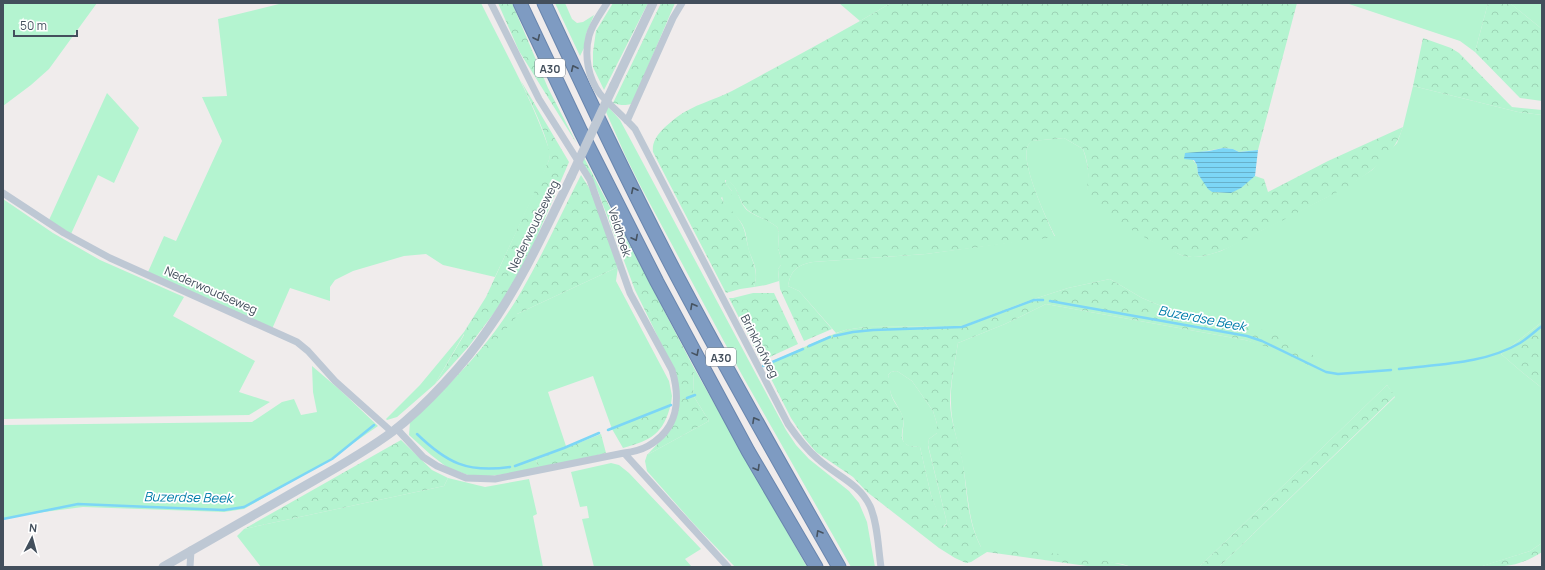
<svg xmlns="http://www.w3.org/2000/svg" width="1545" height="570" font-family="Manrope,sans-serif">
<style>
.grass{fill:#b4f4d0}
.forest{fill:url(#forest-crowns);fill-rule:evenodd}
.water{fill:url(#water-rules)}
.lines{fill:none;stroke-linecap:round;stroke-linejoin:round}
.stream{stroke:#7cd6f6;stroke-width:2.5}
.motorway-casing{stroke:#6986ae;stroke-width:15}
.minor{stroke:#bec8d4;stroke-width:7}
.tertiary{stroke:#bec8d4;stroke-width:9}
.motorway{stroke:#7e9bc2;stroke-width:13}
.tertiary-bridge{stroke:#bec8d4;stroke-width:9}
.oneway{stroke:#465361}
.labels{text-anchor:middle;dominant-baseline:central;stroke-width:3.5;stroke-linejoin:round;paint-order:stroke}
.shield{fill:#fff;stroke:#7b848d;stroke-width:1}
.shield-label{font-size:11px;font-weight:bold;fill:#434f5c}
.street-label{font-size:12px;fill:#434f5c;stroke:#fff}
.water-label{font-size:13px;font-style:italic;fill:#017daa;stroke:#fff}
</style>
<defs>
<pattern id="forest-crowns" width="20" height="18" patternUnits="userSpaceOnUse"><rect width="20" height="18" fill="#b4f4d0"/><path d="M2 6a3 3 0 1 1 6 0M12 15a3 3 0 1 1 6 0" fill="none" stroke="#9cd3b5"/></pattern>
<pattern id="water-rules" width="6" height="5" patternUnits="userSpaceOnUse"><rect width="6" height="5" fill="#7cd6f6"/><path d="M0 2.5h6" fill="none" stroke="#67b0ca"/></pattern>
</defs>
<rect width="100%" height="100%" fill="#f0ecec"/>
<path class="grass" d="M3 3H97L49 69 31 85 3 106Z
M283 3H481C505 52 533 100 550 152L549 160 543 175 495 277 443 265 426 254 404 256 353 271 335 280 330 287V301L290 288 272 329 148 272 164 236 176 241 222 141 202 97 227 96 218 19Z
M555 3H565L572 19 577 23 583 22 594 15 586 34 585 46 580 56Z
M839 3H891L860 21Z
M1346 3H1488L1475 52 1460 41Z
M1510 3H1542V29L1511 4Z
M1413 86 1518 112 1542 115V322L1501 354 1523 373 1542 388V543L1530 551 1486 565 1479 567H1219L1395 397 1387 385 1199 567H1132L1122 564 981 547C967 520 968 489 962 460 958 442 951 423 951 403 950 384 955 362 958 343L1005 324 1046 304 1245 340 1322 360 1166 308 1142 298 1110 279 1068 288 1028 301 962 326 865 327 845 330 836 333 799 291 788 286C791 270 797 265 813 262L926 254 1055 236C1047 220 1022 166 1027 149 1027 146 1030 143 1031 141L1064 138 1083 149C1088 163 1090 177 1087 191L1148 239 1181 255 1191 257 1204 256 1221 251 1327 197 1355 181 1372 170 1397 143 1403 127Z
M107 93 139 128 114 183 98 175 71 234 49 220Z
M603 101 620 120 786 430 796 445 809 459 849 491 859 503 867 522 875 567H851L742 375 641 187 626 157 602 103Z
M726 180C738 184 738 199 745 208 749 214 769 220 777 227L779 232 778 248 781 258V265L778 269 779 281 766 285 754 287C759 272 754 264 749 251 746 240 747 230 740 221 734 213 723 207 722 196L732 191 726 184Z
M3 199 53 233 100 260 184 297 173 316 255 361 239 392 270 402 249 415 3 419Z
M618 267 616 281 669 381 672 396 671 404 612 429 593 376 548 392 567 449 536 460 539 469 483 477 468 475 448 468 431 455 409 435 410 422 443 390 448 394 517 314Z
M464 332V334L435 384 397 417 387 420 386 419 420 385Z
M312 366 340 390 378 426 329 460 244 509 224 512 83 507 36 513 3 519V425L252 422 282 402 294 399 301 415 317 412 313 392Z
M694 368 807 567H735L693 523 647 471 645 461 647 455 709 421 693 395Z
M897 371 912 381 933 411 937 424V433L929 439 928 446 947 523 943 527 931 495 920 447 909 446 904 443C900 434 905 427 903 419 901 408 892 401 890 390 888 385 890 380 888 375L891 372Z
M611 463 619 465 629 473 701 549 685 559 692 567H594L582 519 589 518 587 506 580 507 571 472Z
M448 478 485 487 529 479 537 514 533 516 543 567H261L237 536 244 529 444 486Z"/>
<path class="forest" d="M498 3H512L548 88 577 144 519 51Z
M613 3H648L604 90 593 67V52L596 31Z
M661 3H675L635 97 631 104C624 106 620 105 613 103Z
M891 3H1297L1258 150 1239 152 1233 149 1223 148 1201 152 1193 160 1197 165 1198 174 1212 192C1239 193 1236 191 1255 176L1264 179 1268 192 1328 161 1403 127C1399 139 1394 148 1385 158 1367 177 1343 189 1320 201 1301 211 1282 221 1263 230 1242 241 1218 256 1193 257 1174 258 1120 223 1102 211 1099 209 1092 206 1090 202 1084 194 1089 182 1088 173 1088 164 1086 157 1083 149L1064 138 1032 141C1030 143 1027 146 1027 149 1022 166 1047 220 1055 237L926 254 813 262C797 265 791 270 788 286L799 291 832 329 804 341 780 289 778 269 781 265V258L778 248 779 232 777 227C769 220 749 214 745 207 738 199 738 184 725 180L726 184 732 191 731 197 723 196 721 198C727 208 736 213 741 223 746 231 746 241 749 250 753 264 759 272 754 287L740 289 726 293 653 152C651 137 666 126 677 117 693 105 714 100 732 91 785 62 839 34 891 3Z
M1488 3H1510L1542 29V101L1520 98 1475 52Z
M1423 38 1451 48 1459 53 1512 107 1542 110V115L1518 112 1413 86Z
M521 81 569 162 523 269 500 305 469 346 435 384 464 335V332L486 297 549 160C552 142 529 100 521 81Z
M580 150 694 368 693 395 709 421 647 455 666 435 675 420 674 370 635 290 597 189 577 155Z
M581 175 591 191 618 267 517 314 518 315 448 395 443 390C473 361 500 328 521 292 543 254 561 214 581 175Z
M1110 279 1142 298 1166 308 1194 317 1268 331 1322 360 1320 370 1271 348 1245 340 1046 304 1005 324 958 343C955 362 950 384 950 403 951 424 959 443 963 463 967 491 967 521 981 547L989 546 1093 558 1132 567H1094L987 552 971 562 966 563 955 558 939 548 867 492 853 477 816 452 805 439 791 418 764 365 829 336 845 330 865 327 962 326 1028 301 1068 288ZM897 371 912 381 933 411 937 424V433L929 439 928 445 947 523 944 527 931 495 920 447C915 446 908 447 905 443 898 437 905 427 903 419 902 410 895 405 892 397 889 390 891 382 888 375L891 372Z
M753 293H774L798 344 761 361 729 298H733Z
M1542 322V388L1523 373 1501 354Z
M1387 385 1395 396 1219 567H1199Z
M671 404C663 434 652 440 623 448L612 429Z
M601 434 606 453 539 469 536 460Z
M401 440 432 470 448 478 444 486 244 529Z
M1542 543V552C1518 567 1506 567 1479 567L1530 551Z"/>
<path class="water" d="M1223 148 1233 149 1239 152 1258 150 1255 176 1241 188 1231 193 1212 192 1208 189 1198 174 1197 165 1194 160 1184 159 1185 153 1209 151Z"/>
<g class="lines">
<path class="stream" d="M1050 301 1247 336 1262 341 1326 372 1338 374 1391 370
M834 336 853 332 873 330 962 327 1034 300H1043
M809 346 830 337
M763 366 803 349
M1399 369C1440 364 1484 364 1520 343 1528 338 1535 331 1542 326
M687 398 695 395
M608 430 671 405
M417 434C447 463 467 473 510 467
M515 466 564 448 599 433
M3 519 78 504 224 510 244 507 332 459 374 425"/>
<g class="motorway-casing">
<path id="motorway" d="M520 3 581 132 657 282 748 451 816 567
M544 3C587 95 630 187 677 276 729 374 784 471 839 567"/>
</g>
<path class="minor" d="M491 3 539 99 590 180 630 293 672 370C681 400 678 429 648 446 641 450 632 452 624 453
M607 3C601 13 592 24 589 36 584 55 588 78 600 94 611 106 624 117 635 129L788 424C797 437 806 449 818 459 835 475 859 483 870 506 878 524 878 548 881 567
M627 121 673 18 682 3
M3 193 64 233 110 258 297 342 308 351 335 381 392 432
M396 428 423 457 437 466 466 478 495 479 624 453 728 567
M190 567 191 550"/>
<path class="tertiary" d="M614 85 653 3
M163 567C206 542 250 517 294 492 327 473 361 455 392 432 425 407 466 362 489 328 522 281 546 228 571 177"/>
<use href="#motorway" class="motorway"/>
<path class="tertiary-bridge" d="M571 177 614 85"/>
</g>
<defs><path id="oneway-chevron" d="M-2-3.5L2.5 0L-2 3.5" fill="none" stroke-width="1.6" stroke-linecap="round" stroke-linejoin="round"/></defs>
<g class="oneway">
<use href="#oneway-chevron" transform="translate(537 38) rotate(65)"/>
<use href="#oneway-chevron" transform="translate(574 68) rotate(-115)"/>
<use href="#oneway-chevron" transform="translate(634 190) rotate(-116)"/>
<use href="#oneway-chevron" transform="translate(635 238) rotate(63)"/>
<use href="#oneway-chevron" transform="translate(693 306) rotate(-119)"/>
<use href="#oneway-chevron" transform="translate(696 353) rotate(62)"/>
<use href="#oneway-chevron" transform="translate(755 420) rotate(-119)"/>
<use href="#oneway-chevron" transform="translate(757 468) rotate(60)"/>
<use href="#oneway-chevron" transform="translate(819 533) rotate(-120)"/>
</g>
<g class="labels">
<g class="shield">
<rect x="535" y="59" width="30" height="18" rx="3"/>
<rect x="706" y="348" width="30" height="18" rx="3"/>
</g>
<g class="shield-label">
<text x="550" y="68">A30</text>
<text x="721" y="357">A30</text>
</g>
<g class="street-label">
<text transform="translate(533 226) rotate(-64)">Nederwoudseweg</text>
<text transform="translate(620 232) rotate(72)">Veldhoek</text>
<text transform="translate(211 290) rotate(24)">Nederwoudseweg</text>
<text transform="translate(760 346) rotate(63)">Brinkhofweg</text>
</g>
<g class="water-label">
<text transform="translate(1202 318) rotate(11)">Buzerdse Beek</text>
<text transform="translate(188 497) rotate(1)">Buzerdse Beek</text>
</g>
</g>
<rect width="1545" height="570" fill="none" stroke="#434f5c" stroke-width="8"/>
<g transform="translate(32 538) rotate(6)" stroke="#ffffff" stroke-width="3" paint-order="stroke">
<path d="M0-3L7 15L0 10L-7 15Z" fill="#434f5c"/>
<text y="-6" font-size="11" font-weight="bold" text-anchor="middle" fill="#434f5c">N</text>
</g>
<path d="M14 30v6h63v-6" fill="none" stroke="#434f5c" stroke-width="2"/>
<text x="20" y="30" font-size="12" fill="#434f5c" stroke="#ffffff" stroke-width="3" paint-order="stroke">50 m</text>
</svg>
